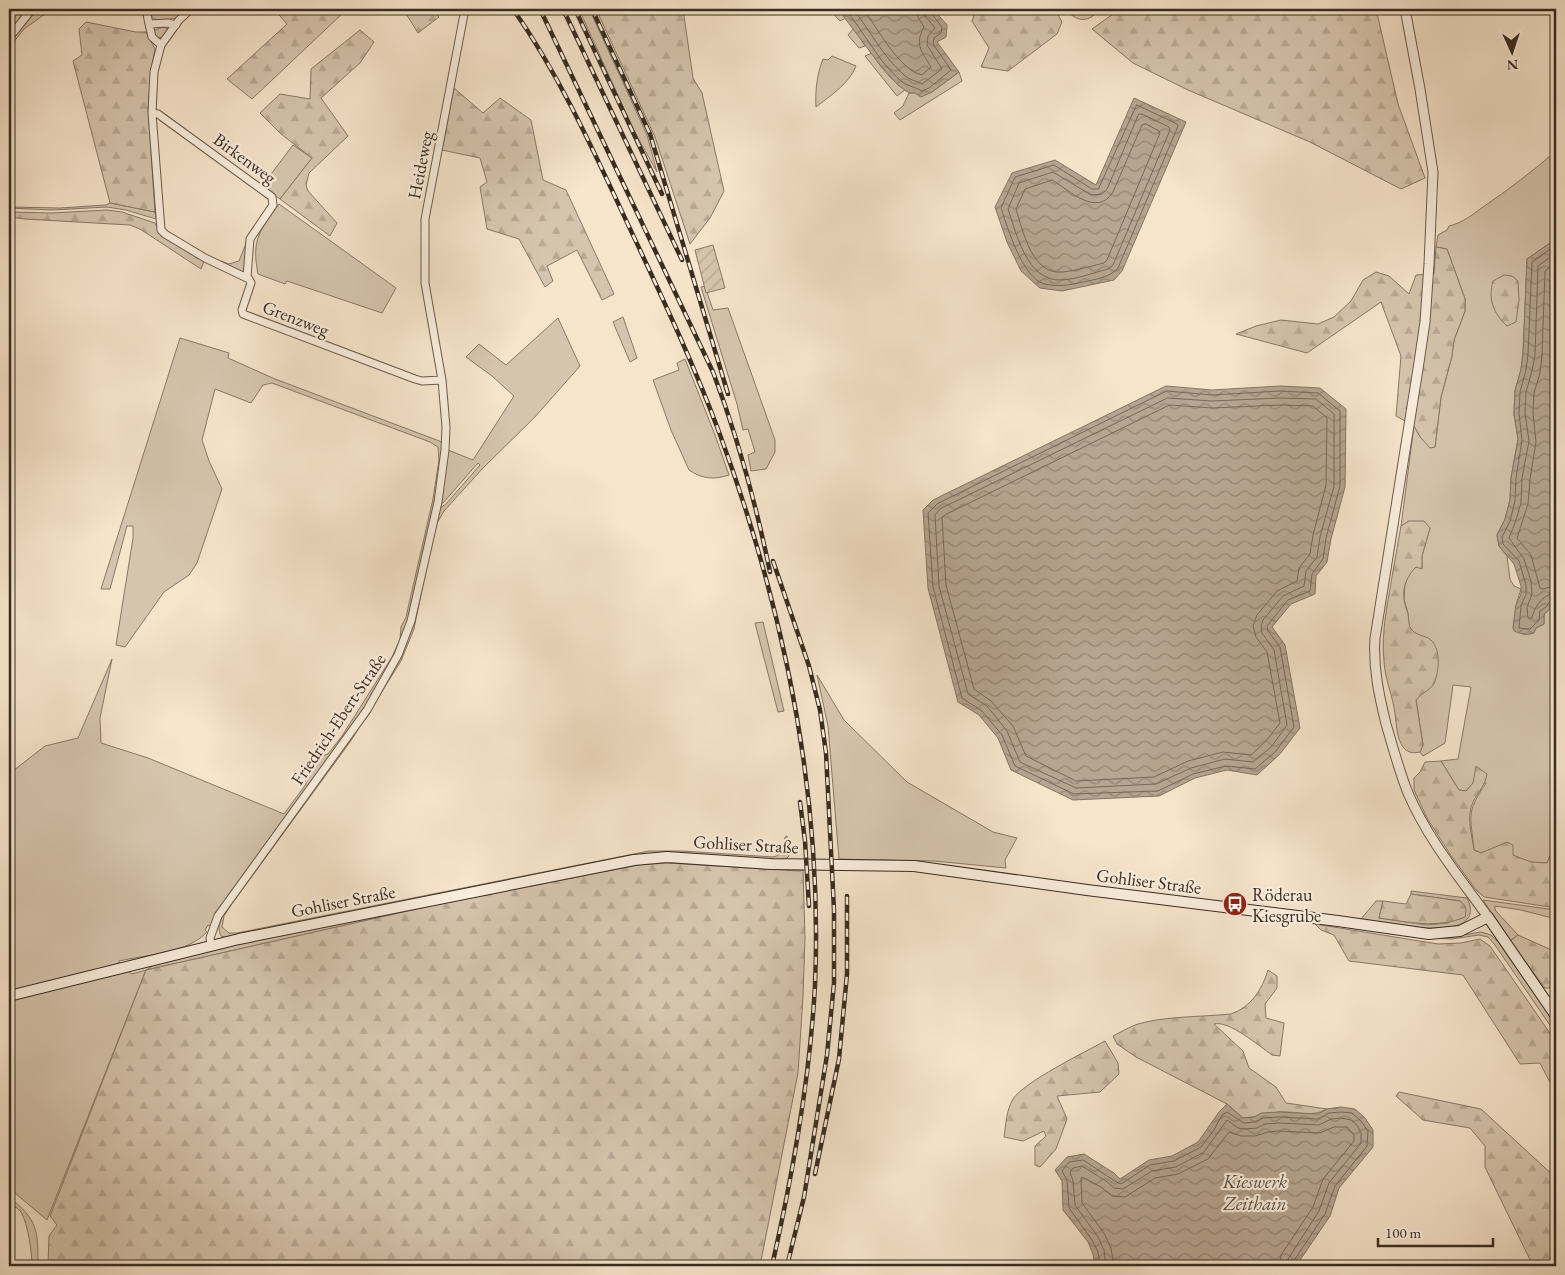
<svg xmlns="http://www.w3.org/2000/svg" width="1565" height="1275" font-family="'EB Garamond',serif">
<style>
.grass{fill:#d6c5ae;stroke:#887868}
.forest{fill:url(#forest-firs);stroke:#887868}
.garden{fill:url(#garden-furrows);stroke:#887868}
.water{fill:url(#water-waves);stroke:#847564}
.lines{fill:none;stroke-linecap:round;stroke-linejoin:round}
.shore{stroke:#786859;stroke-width:1}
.minor-casing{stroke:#685a4c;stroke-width:9}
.tertiary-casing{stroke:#685a4c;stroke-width:11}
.secondary-casing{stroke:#392c21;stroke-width:12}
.minor{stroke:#f9eddd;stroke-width:7}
.tertiary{stroke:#f9eddd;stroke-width:9}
.secondary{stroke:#f9eddd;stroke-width:10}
.rail-casing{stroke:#392c21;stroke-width:4.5}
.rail{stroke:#f9eddd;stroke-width:2.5;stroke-dasharray:8;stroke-linecap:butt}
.labels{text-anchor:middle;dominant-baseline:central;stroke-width:4.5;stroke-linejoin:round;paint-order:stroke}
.street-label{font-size:18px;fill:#392c21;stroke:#f9eddd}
.poi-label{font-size:18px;fill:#392c21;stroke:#f9eddd;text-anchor:start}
.water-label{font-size:19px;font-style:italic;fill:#5e5043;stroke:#f9eddd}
</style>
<defs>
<pattern id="forest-firs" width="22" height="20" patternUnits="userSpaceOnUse" patternTransform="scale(1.25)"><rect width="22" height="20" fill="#d6c5ae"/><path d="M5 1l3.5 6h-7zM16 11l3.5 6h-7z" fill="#b8a995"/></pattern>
<pattern id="garden-furrows" width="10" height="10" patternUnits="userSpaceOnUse" patternTransform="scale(1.25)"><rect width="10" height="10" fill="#d6c5ae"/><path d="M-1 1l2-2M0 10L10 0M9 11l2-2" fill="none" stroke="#b8a995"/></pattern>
<pattern id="water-waves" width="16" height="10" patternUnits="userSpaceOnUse" patternTransform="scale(1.25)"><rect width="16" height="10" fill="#b6a591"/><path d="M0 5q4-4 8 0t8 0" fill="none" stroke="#958776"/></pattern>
</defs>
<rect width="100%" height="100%" fill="#f6e4cb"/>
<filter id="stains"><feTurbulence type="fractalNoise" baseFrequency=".004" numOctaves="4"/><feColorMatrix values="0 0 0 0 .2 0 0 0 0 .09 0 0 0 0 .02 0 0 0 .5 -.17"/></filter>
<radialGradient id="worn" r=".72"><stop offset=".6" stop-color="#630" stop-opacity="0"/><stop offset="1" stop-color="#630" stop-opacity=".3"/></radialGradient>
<path class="grass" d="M21 9H26L9 32V25Z
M38 9H46L45 14 24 29 9 48V44Z
M150 9H157L163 14 168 9H185L176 18 158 21 151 16 154 13Z
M579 9H589L592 15 647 135 657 172 633 129Z
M829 9H838L846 18 840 21Z
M1066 9H1090L1095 14C1085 24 1073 19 1066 9Z
M163 27 169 29 162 38 156 37 153 33 155 30Z
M854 28 865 46 859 48 848 35Z
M872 53C880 67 892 82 906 89L897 96 865 56Z
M832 56 856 66C849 84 831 95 816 107 815 91 817 74 823 59L828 60Z
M959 72 962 81 900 120 894 113 903 106 909 93 932 92Z
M293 145 312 158 280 199 262 186Z
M1556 151V239L1527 259 1523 354 1521 369 1515 391 1514 414 1518 439 1511 478 1510 500 1505 519 1497 535 1499 546 1507 556 1510 579 1514 586 1521 589 1516 605 1513 628C1519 634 1525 636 1533 633L1536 628 1544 624V614C1550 610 1551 606 1556 603V844L1552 845 1551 854 1547 863C1542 863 1536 863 1531 862 1513 858 1500 847 1481 853L1474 850C1471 816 1465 814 1486 783H1473L1466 791 1459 790 1441 761 1458 759 1471 687 1453 685 1445 743 1423 756 1420 752 1423 745 1416 700 1420 694 1434 684 1431 640 1415 634 1409 626 1408 613 1404 599 1405 585 1409 573 1416 567 1422 568V556L1430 528 1409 521 1401 526 1414 426 1421 438 1435 447 1441 397 1452 356 1454 340 1465 311V299L1447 249 1436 247 1438 235 1447 230 1449 226C1462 223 1472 215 1483 207 1508 190 1533 171 1556 151Z
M110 203 155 212 156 219 126 210 107 207 52 210 9 208V207L60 208 106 205Z
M279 204 396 288 382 313 287 281 285 284 258 274C251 239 260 231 279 204Z
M247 241 245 270 241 272 221 262V261L229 264 239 261Z
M705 286 713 310 728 308 775 440V452L766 469 751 471 748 455 755 452 748 429 743 430 737 404 701 287Z
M623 317 637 358 630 362 613 322Z
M558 318 580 366 534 418 483 468 444 511 437 523 430 549 414 629 401 661 350 742 231 905 224 916 222 927 229 933H237L649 851H682L773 857C783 855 784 846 785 837L787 836 789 856 785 860 658 853 634 855 238 935 225 937 221 936C217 928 220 922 223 915L401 656 412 627 439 509 446 504 480 465 478 463 443 503H440L448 450 473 460 514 396 492 376 466 357 479 344 506 365Z
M180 338 229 353 228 358 275 379 442 442C443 484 428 526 420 566 414 594 410 625 398 651 384 679 365 706 348 733L229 894 210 926 208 925 205 930 207 932C188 953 146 955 119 961V964L9 992V774L45 746 78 738 112 659 100 718 101 743 148 758 284 814 306 784 303 767 309 760 328 754 342 736 392 657 400 639 401 627 406 617 433 499 439 460 438 447 430 442 272 383 263 385 251 403 215 389 202 440 209 461 222 489 197 563 189 575 164 592 125 647 116 645 133 538V526H127L110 589H101Z
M685 359 715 435 729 475C714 480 702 479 689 470L671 430 653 380 679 370 677 363Z
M763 622 784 711 778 712 755 623Z
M817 675 844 720 907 782 993 832 1017 838 1005 860 1006 868 934 861 839 859 828 726Z
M667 861 804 868 800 871 667 863 638 865 430 906 146 970 47 1220 9 1188V999L128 971 132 974 146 970 154 965C313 923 476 895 638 864Z
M1411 891 1467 898C1491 947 1382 922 1361 919L1376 901H1383L1379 918 1427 925 1448 923 1460 901 1411 894Z
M1483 900 1556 910V919L1521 910 1495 906V910L1518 935 1510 941Z
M1481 932 1491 935 1499 943 1556 1025V1034L1495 945 1488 937 1479 935 1452 939 1428 938 1452 937Z
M9 1197C38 1220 38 1230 38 1266H32C32 1252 28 1224 21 1212 18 1208 12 1205 9 1202Z"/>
<path class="forest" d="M274 9H343V13L252 99 227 79 287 24Z
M403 9H434L439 17 418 33Z
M596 9H683L693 78 702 93 724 191 710 218 690 244 655 137Z
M976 9H1055L1062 22 1057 34 1008 71 981 67 989 48 972 21Z
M1120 9H1331L1332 11 1339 9H1376L1398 104 1425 178 1401 189 1310 142 1188 90 1133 63 1092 29Z
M86 22 136 32H146L155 49 151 71 148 108 155 212 110 203 73 61 82 55 79 29Z
M360 30 374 42 360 63 321 98 348 136 309 173 306 185 308 191 337 223 330 236 280 199 312 158 281 134 260 113 280 94 310 99 311 69Z
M454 88 483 113 500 98 531 120 543 180 566 190 614 294 602 300 577 250 547 266 553 281 545 287 519 239 487 229 480 187 487 182 480 158 442 150Z
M107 210 122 212 155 223 159 231 204 261 201 269 140 229 130 225 25 219 9 217V212L52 213Z
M1436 247 1447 249 1465 299V311L1454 340 1452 356 1441 397 1435 447 1430 448 1421 438 1414 426 1396 416 1401 356 1381 302 1307 353 1236 334 1256 326 1281 320 1318 324 1334 317 1351 301 1363 280 1376 272 1389 276 1409 294 1416 275 1434 274Z
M1504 275 1512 276 1518 281 1519 300 1516 322 1507 326C1493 313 1488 299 1493 281Z
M1409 521H1424L1430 528 1422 556V569L1416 567C1408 575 1402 587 1404 599 1404 604 1407 609 1408 614 1409 619 1408 624 1411 629 1416 636 1425 635 1431 640 1441 650 1439 669 1435 681 1433 689 1421 693 1416 700L1423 745 1420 752C1397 758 1397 728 1395 714 1393 696 1385 680 1384 662 1381 629 1388 603 1393 571 1396 556 1398 541 1401 526Z
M1441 761 1459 790 1466 791 1473 783 1476 766 1487 774C1485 786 1478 792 1473 802 1466 817 1472 835 1474 850L1481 853 1507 842 1513 845V855L1531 862 1547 863 1551 854 1552 845 1556 844V908L1484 897 1476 890 1450 854 1427 818 1414 790V778L1420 772 1425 762Z
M667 863 800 871 803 870 805 937 803 997 798 1073 760 1266H48L49 1236 57 1225 50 1216 146 970 430 906 638 865Z
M1411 894 1460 901C1466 905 1467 910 1465 917 1437 929 1408 922 1379 918L1383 901 1406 904Z
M1315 924 1438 944 1461 943 1480 939 1490 946 1556 1042V1094L1540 1063 1520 1064 1463 975 1349 961 1334 935 1321 930Z
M1518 935 1556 952V988H1545L1510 941Z
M1268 970 1277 976V988L1265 1004 1266 1018 1284 1023 1280 1056 1272 1055C1259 1046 1229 1020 1214 1024L1243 1051 1249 1068 1276 1087 1286 1103 1327 1109C1311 1118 1297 1111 1280 1112 1267 1113 1256 1117 1243 1118L1227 1104 1136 1057 1117 1044 1113 1036C1121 1032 1129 1027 1138 1024 1165 1016 1202 1017 1231 1014 1251 1007 1262 990 1268 970Z
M1105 1041 1118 1063 1119 1074 1100 1092 1057 1096 1067 1119 1056 1149 1040 1167 1035 1165V1146L1046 1136 1044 1131 1023 1141 1004 1137C1006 1124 1006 1111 1013 1099 1024 1082 1085 1052 1105 1041Z
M1399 1092 1481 1109 1556 1178V1266H1533L1485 1167V1146L1470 1128 1423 1120 1396 1096Z"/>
<path class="garden" d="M713 245 725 288 706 293 695 250Z"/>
<path class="water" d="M838 9H933L947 25 946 37 937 42 959 72 932 92 921 97 915 93H909L898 85 877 61Z
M1134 98 1186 122 1122 271 1114 280 1062 291 1040 288 1021 271 1007 242 995 207 1012 173 1055 160 1096 185Z
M1556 239V603C1551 606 1550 610 1544 614V624L1536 628 1534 633C1527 635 1521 634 1514 631L1513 628 1516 605 1521 594V586L1514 564 1499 546 1497 535 1505 519 1510 500 1511 478 1518 439 1514 414 1515 391 1521 369 1523 354 1527 259Z
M1166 386 1212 390 1280 386 1320 388 1346 409 1345 487 1331 539 1327 562 1316 576 1315 594 1291 604 1272 627 1285 645 1300 728 1280 754 1257 775 1227 770 1195 778 1159 796 1073 800 1011 770 998 738 979 715 958 702 928 588 923 510 933 500Z
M1227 1104 1243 1118 1255 1117 1261 1113 1279 1112 1318 1114 1327 1109 1341 1107 1355 1109 1365 1118 1373 1130V1147L1339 1188 1330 1216 1296 1266H1095L1093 1254 1088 1242 1063 1210 1062 1181 1055 1170 1067 1157 1084 1154 1114 1173 1120 1179 1149 1160 1172 1156 1198 1142 1219 1112Z"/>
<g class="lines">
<path class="shore" d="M845 9C863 30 879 63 901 81 907 86 915 87 922 91L929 88 951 70 933 44 934 38 941 33 942 27 931 13 930 9
M853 9C870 30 883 57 904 75 910 80 916 81 922 84L942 69 927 45 928 36 935 28 925 16 924 9
M863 9C877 27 899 70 922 75L931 67C922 51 914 46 924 27L918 17 916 9
M1137 105 1177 124 1178 126 1118 268C1109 278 1096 279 1083 282 1070 285 1058 287 1044 284 1022 277 1008 229 1001 208L1015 177 1054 165 1092 189H1098Z
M1139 114H1142L1169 127 1170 130 1113 265 1108 269C1093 273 1077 279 1062 280 1027 282 1017 235 1008 209L1019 183 1053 172 1091 195 1102 194 1107 189Z
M1146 124 1159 131 1160 133 1107 260 1104 263C1091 266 1076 271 1062 272 1032 275 1023 231 1016 209L1025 189 1052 180C1069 190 1097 218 1113 192L1142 125Z
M1556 245 1532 262 1528 354 1526 370 1520 392 1519 414 1522 440 1516 478 1515 501 1510 521 1502 537 1503 544 1519 561 1526 585V594L1521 606 1519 628 1530 629 1539 620 1540 611 1546 607 1551 600 1556 599
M1556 253 1538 266 1535 355 1532 371 1526 392 1525 413 1529 441 1522 478 1521 503 1515 523 1509 538 1524 559 1531 581 1532 594 1527 607 1528 618H1532C1534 607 1544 593 1556 593
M1556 262 1545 271 1542 355 1540 373 1534 393 1533 413 1536 442 1530 479 1528 504 1517 538 1531 555 1540 588 1543 589 1556 585
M1167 391 1212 395 1280 391 1318 393 1340 411V486L1326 538 1323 559 1312 574 1310 591 1288 600 1267 626 1268 631 1280 647 1294 727 1276 751 1255 769 1226 766 1193 774 1158 791 1074 794 1015 766 1002 735 982 711 962 698 933 587 928 513 937 504Z
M1168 398 1212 401 1280 398 1316 399 1334 414V486L1320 537 1317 557 1306 571 1304 586 1283 596 1263 620 1261 626 1262 633 1274 650 1287 725 1272 746 1253 762 1225 759 1191 768 1156 784 1076 788 1020 762 1007 731 987 706 968 694 939 586 935 515 940 509Z
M1170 405 1212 408 1280 405 1313 406 1327 418 1326 485 1313 535 1310 554 1299 568 1297 581 1277 591 1257 615 1253 626 1256 637 1267 652 1280 723 1266 741 1251 755 1223 752 1188 761 1154 777 1076 781 1026 756 1013 726 991 701 974 689 946 585 942 518 945 515Z
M1100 1266 1098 1252 1092 1240 1069 1208 1067 1180 1062 1171 1069 1162 1083 1160C1090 1164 1116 1183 1121 1184L1150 1165 1174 1161 1201 1147 1214 1130 1222 1115 1227 1112 1244 1123 1256 1122 1263 1118 1279 1117 1318 1119 1329 1113 1341 1112 1352 1113 1361 1121 1368 1131 1367 1146 1335 1186 1325 1214 1293 1262V1266
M1106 1266 1104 1250 1098 1237 1075 1205 1073 1181 1070 1172 1073 1168 1082 1166 1106 1181 1114 1188 1123 1189 1152 1171 1176 1167 1204 1152 1227 1120 1238 1128 1244 1129 1257 1128 1265 1124 1279 1123 1319 1125 1331 1119 1341 1118 1351 1120 1357 1125 1361 1133V1143L1329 1183 1319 1211 1288 1259 1286 1266
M1114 1266 1111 1248 1104 1233 1082 1203 1081 1179 1082 1177 1101 1187 1112 1196 1125 1197 1155 1178 1178 1174 1208 1159 1229 1132 1241 1136H1255L1268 1132 1279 1131 1320 1133 1334 1127H1347L1354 1135V1141L1323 1179 1313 1207 1281 1255 1279 1266"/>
<g class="minor-casing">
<path id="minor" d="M146 9 149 24 168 23 176 25
M191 9 179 20 161 45 154 72 152 113 161 230 165 234 205 258 249 279 251 283 242 310 243 314 415 379 422 381 442 380
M149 24 152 37 161 45
M9 38 32 9
M152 113 158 114 272 197 273 205 250 239 247 277
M211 945 210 938 218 916 367 710 398 655 411 621 438 502 445 450 446 427 442 380 425 283V219L465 9"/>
</g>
<g class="tertiary-casing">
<path id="tertiary" d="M1405 9 1420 89 1433 172 1429 264 1425 322 1418 369 1375 638C1373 668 1379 695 1386 724 1393 747 1399 771 1408 793 1427 838 1460 878 1488 917"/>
</g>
<g class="secondary-casing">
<path id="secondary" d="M9 996 239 939 634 860 667 857 771 864 914 866 1087 890 1338 921 1429 934 1460 931 1488 917 1556 1016"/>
</g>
<use href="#minor" class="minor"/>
<use href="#tertiary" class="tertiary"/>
<use href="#secondary" class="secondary"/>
<g class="rail-casing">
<path id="rail" d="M513 9C565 83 601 168 640 250 668 310 696 370 719 432 784 608 823 797 815 985 810 1080 793 1173 772 1266
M540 9 713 372C738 438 756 504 770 572
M563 9 682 260
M575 9 662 194
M592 9 650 134 728 394
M773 561 809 666 820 710 826 753 834 910V983L827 1055 804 1197 787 1266
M800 802 805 841 809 906
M815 1174 839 1059 847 974V896"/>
</g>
<use href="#rail" class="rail"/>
</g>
<defs>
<g id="bus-disc" transform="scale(1.25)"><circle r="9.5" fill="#8f2418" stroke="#f9eddd"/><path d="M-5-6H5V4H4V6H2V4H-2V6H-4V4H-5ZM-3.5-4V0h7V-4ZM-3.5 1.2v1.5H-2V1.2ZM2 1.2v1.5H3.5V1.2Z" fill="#fff"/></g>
</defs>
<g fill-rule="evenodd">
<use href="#bus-disc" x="1235" y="904"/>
</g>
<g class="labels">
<g class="street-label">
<text transform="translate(245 158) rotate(36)">Birkenweg</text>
<text transform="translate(420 165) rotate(-79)">Heideweg</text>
<text transform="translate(296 318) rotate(21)">Grenzweg</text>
<text transform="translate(338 719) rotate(-56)">Friedrich-Ebert-Straße</text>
<text transform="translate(746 844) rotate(3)">Gohliser Straße</text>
<text transform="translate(1149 881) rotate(7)">Gohliser Straße</text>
<text transform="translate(343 901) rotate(-11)">Gohliser Straße</text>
</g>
<g class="poi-label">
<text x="1252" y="894">Röderau<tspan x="1252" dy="21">Kiesgrube</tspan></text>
</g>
<g class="water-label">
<text x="1255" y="1181">Kieswerk<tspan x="1255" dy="22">Zeithain</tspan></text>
</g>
</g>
<rect width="1565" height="1275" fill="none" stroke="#f6e4cb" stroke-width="30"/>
<rect x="10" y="10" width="1545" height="1255" fill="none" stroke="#392c21" stroke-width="2.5"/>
<rect x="15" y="15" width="1535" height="1245" fill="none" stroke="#392c21"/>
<g transform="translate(1512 52) rotate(177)" stroke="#f9eddd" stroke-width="4" paint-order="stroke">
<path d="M0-4L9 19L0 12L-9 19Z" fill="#392c21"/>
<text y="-8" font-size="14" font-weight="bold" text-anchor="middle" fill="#392c21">N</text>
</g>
<path d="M1378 1238v8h115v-8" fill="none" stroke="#392c21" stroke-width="2.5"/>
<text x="1385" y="1238" font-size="15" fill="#392c21" stroke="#f9eddd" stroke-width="4" paint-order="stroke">100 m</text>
<rect width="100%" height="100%" filter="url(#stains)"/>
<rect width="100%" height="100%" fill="url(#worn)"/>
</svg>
